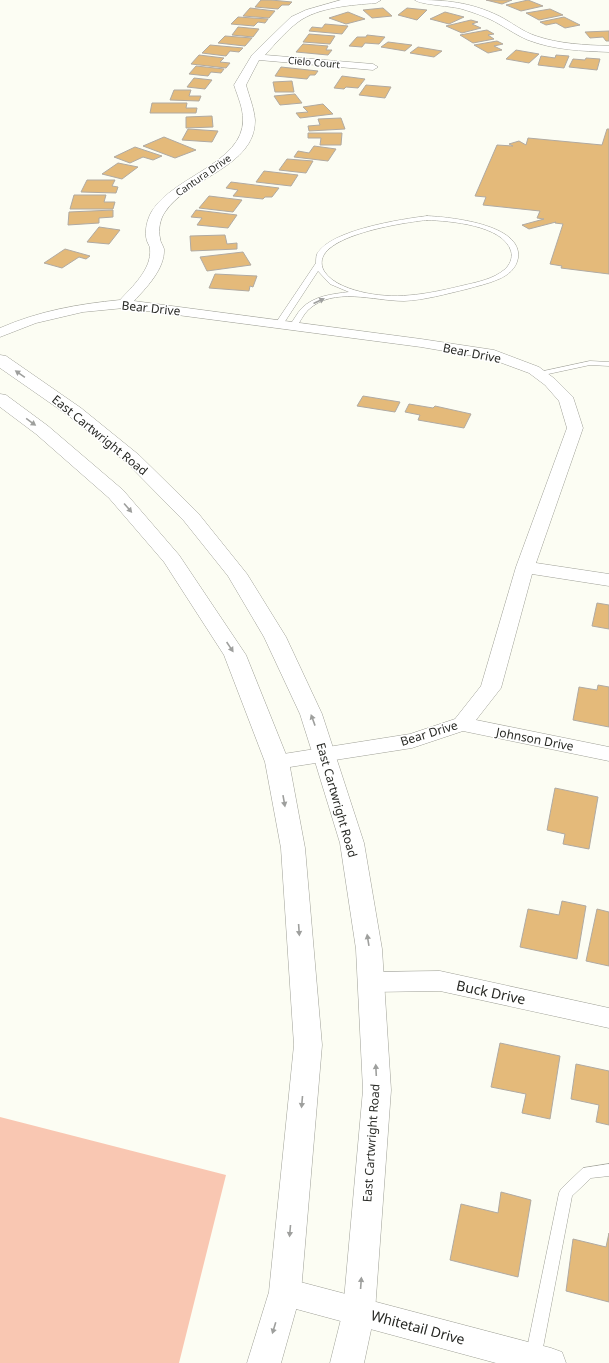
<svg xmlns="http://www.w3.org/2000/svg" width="609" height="1363" font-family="'Noto Sans',sans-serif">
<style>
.green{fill:#f9c7b2}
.building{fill:#e4ba7a;stroke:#b0aaa2}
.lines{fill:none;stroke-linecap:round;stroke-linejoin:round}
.service-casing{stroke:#9fa097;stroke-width:1}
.minor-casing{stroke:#9fa097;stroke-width:1}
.secondary-casing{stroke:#9fa097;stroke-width:1}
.service{fill:#fff;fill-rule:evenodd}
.minor{fill:#fff;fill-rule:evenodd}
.secondary{fill:#fff;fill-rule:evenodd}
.oneway{fill:#9e9f9d}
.labels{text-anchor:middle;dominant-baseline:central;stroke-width:3;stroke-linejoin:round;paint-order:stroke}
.far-street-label{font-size:10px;fill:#282925;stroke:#fff}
.street-label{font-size:12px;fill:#282925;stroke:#fff}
.near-street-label{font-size:14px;fill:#282925;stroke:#fff}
</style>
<rect width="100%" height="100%" fill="#fcfdf3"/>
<path class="green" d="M0 1117 226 1175 179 1363H0Z"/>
<path class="building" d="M261 0H271L292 2 289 5H282L278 9 255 7Z
M486 0H512L502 4Z
M528 0 543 6 521 11 506 5Z
M250 8 275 11 269 18 243 16Z
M383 8 392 16 372 18 363 10Z
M407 8 427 10 417 20 398 15Z
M550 9 563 15 539 20 526 13Z
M348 12 365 19 346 24 329 18Z
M445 12 464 17 449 24 430 19Z
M238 17 268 19 265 23 258 22 254 26 231 24Z
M564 17 580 25 565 28 556 23 546 25 540 22Z
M471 20 478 22 472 24 481 28 462 33 446 26Z
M325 24 348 26 342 34 309 31 312 27 322 28Z
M238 27 259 29 253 37 232 35Z
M487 30 494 34 488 35 494 39 473 43 460 35Z
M609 31V41H606L603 37 590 38 585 32Z
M309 34 335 36 330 44 303 42Z
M367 35 385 37 379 44 365 43 362 47 349 46 357 37H366Z
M225 36 252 38 245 46 218 43Z
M497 41 503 44 494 46 502 50 488 53 474 45Z
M388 42 412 45 405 51 381 47Z
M303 44 328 46 326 50H332L328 55 296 52Z
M210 45 243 48 239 52 230 51 226 56 202 53Z
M418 47 442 51 434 57 410 53Z
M516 50 539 54 529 63 506 59Z
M199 55 224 58 220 62 230 63 226 68 191 64Z
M556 55 569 56 564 68 538 65 541 56 555 58Z
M586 58 600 59 597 70 569 67 573 59 585 60Z
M196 66 224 69 221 73 211 72 208 76 189 74Z
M281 67 318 71 315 75H310L307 79 275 76Z
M342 76 365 79 358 88 346 87 344 89 334 88Z
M194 78 212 80 205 89 187 87Z
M292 81 294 92H275L273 82Z
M366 85 391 87 385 98 359 95Z
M174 90H191L189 96H201L199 101 170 100Z
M295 94 302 103 280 105 274 96Z
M152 103H187L186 108H197L196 113H150Z
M323 104 333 114 300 118 296 113 308 112 303 107Z
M212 116 213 127 186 128V117Z
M341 118 345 129 309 131 308 126 320 125 318 119Z
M188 129 218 131 212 142 182 140Z
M607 129H609V274L561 268 562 266 550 264 563 224 555 223 556 222 529 229 522 225 544 219 537 218 540 211 483 205 486 197 475 196 497 145 513 146 509 144 519 141 526 145 528 138 602 145Z
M308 133H342L341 145H320L321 138H308Z
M164 137 196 150 175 158 143 146Z
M314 146 336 149 328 161 294 157 298 151 309 153Z
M135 147 162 156 153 160 143 157 130 163 114 157Z
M287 159 313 161 306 173 279 170Z
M118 163 138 167 122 179 102 174Z
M264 171 298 175 291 186 256 182Z
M87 180H115L112 186 118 187 116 193 81 192Z
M231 182 279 188 272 197H265L263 199 233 196 238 190 226 188Z
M74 195H106L104 202H115L113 209H70Z
M209 196 242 200 233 212 199 208Z
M113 210V217L99 218V223L68 225 69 212Z
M196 210 237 215 228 228 197 225 202 218 191 217Z
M99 227 120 230 109 244 87 242Z
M225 235 227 244 237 243V249L191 251 190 236Z
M65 249 90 256 86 259 79 257 62 268 44 263Z
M243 252 251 265 207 271 200 257Z
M215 274 257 276 253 287 250 286 249 291 209 288Z
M363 396 400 402 395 412 357 406Z
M409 404 433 408 435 406 471 414 464 428 418 420 420 415 405 412Z
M597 603 609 605V629L592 626Z
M598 685 609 687V727L573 720 579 687 597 690Z
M555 788 598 797 589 849 563 844 565 834 547 830Z
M562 901 586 906 577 959 520 947 528 909 559 915Z
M597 909 609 912V966L586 961Z
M500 1043 560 1056 550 1119 522 1113 526 1094 491 1087Z
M576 1064 609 1071V1125L596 1122 599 1105 571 1099Z
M501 1192 531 1200 518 1277 450 1260 461 1204 498 1213Z
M609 1233V1302L566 1291 573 1239 606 1247Z"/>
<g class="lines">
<g class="service-casing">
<path id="service" d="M427 216C449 217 523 224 518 258 516 269 508 275 499 279 488 284 477 286 467 289 446 294 425 300 404 301 373 301 334 286 308 310 303 315 300 322 296 328H290L289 326C294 320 297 313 302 308 314 296 332 294 349 292L330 284 318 271 282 326H276L275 324 316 263C316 261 316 257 317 254 330 230 402 219 427 216ZM427 220C450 221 503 225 511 251 513 258 510 265 504 270 493 279 478 282 465 285 432 293 400 300 366 293 352 290 332 284 324 271 305 236 408 222 427 220Z
M590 361 609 362V366L590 365 539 376 535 374 539 372Z
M609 1164V1176L591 1178 572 1196 540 1363H524L559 1193 561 1189 583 1168Z"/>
</g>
<g class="minor-casing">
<path id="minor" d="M341 0H381L376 3C352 5 318 7 298 22 286 31 275 44 265 55L373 64 378 67 373 70 259 60 246 85C249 96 254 108 255 120 256 167 187 178 165 212 160 219 158 230 160 238 160 242 163 245 164 249 165 269 146 288 134 301L421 339 494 350 539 367 555 379 573 397 583 428 536 563 609 574V586L532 574 501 688 476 720 609 747V761L463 731 412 748 277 769 270 767 266 762 270 757 277 755 410 734 455 719 481 686 516 567 567 428 559 401 545 385 529 373 491 359 421 347 124 308 83 312 36 323 0 337V328C39 311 78 304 120 300 132 287 152 269 150 249 150 246 148 244 147 241 144 232 147 219 152 211 174 176 243 163 243 120 243 108 238 97 234 85L252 55 291 17 306 10Z
M415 0C446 0 470 2 499 16 511 22 523 32 536 36 559 44 585 45 609 46V52C582 51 554 50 528 40 518 36 508 29 499 24 487 17 475 13 462 9 453 6 420 5 415 0Z
M440 971 609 1008V1028L440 991 371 992 362 989 359 982 362 975 371 972Z
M285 1278 551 1348 562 1352 566 1363H496L285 1306 275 1302 270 1292 275 1282Z"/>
</g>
<g class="secondary-casing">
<path id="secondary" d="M0 355 6 356 81 408 139 455 198 513 247 574 286 637 322 714 364 843 382 949 391 1090 375 1311 364 1363H330L343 1311 363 1090 356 949 340 843 313 755 300 714 264 637 228 576 184 521 127 463 69 416 0 368Z
M0 394 6 395 48 426 123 490 179 555 246 655 289 762 305 848 322 1045 301 1292 281 1363H247L269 1292 294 1045 281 848 265 762 224 655 164 562 109 498 36 434 0 407Z"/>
</g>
<use href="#service" class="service"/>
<use href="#minor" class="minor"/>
<use href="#secondary" class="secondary"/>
</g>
<defs><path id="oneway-solid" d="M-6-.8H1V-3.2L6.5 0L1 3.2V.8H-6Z"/></defs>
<g class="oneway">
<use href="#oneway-solid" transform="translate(319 301) rotate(-24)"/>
<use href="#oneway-solid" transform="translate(20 374) rotate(-145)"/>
<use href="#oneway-solid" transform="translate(31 422) rotate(36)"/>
<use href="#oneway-solid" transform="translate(128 508) rotate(49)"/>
<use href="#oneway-solid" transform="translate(230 647) rotate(56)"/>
<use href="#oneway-solid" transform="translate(313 720) rotate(-110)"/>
<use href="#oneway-solid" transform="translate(284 801) rotate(80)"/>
<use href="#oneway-solid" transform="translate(299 930) rotate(86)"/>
<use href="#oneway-solid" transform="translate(368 940) rotate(-99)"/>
<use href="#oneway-solid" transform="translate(376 1070) rotate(-93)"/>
<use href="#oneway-solid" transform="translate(302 1102) rotate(95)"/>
<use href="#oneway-solid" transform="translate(290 1231) rotate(95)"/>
<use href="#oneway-solid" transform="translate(361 1283) rotate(-86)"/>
<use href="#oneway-solid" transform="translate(274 1328) rotate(107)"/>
</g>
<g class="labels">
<g class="far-street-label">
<text transform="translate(314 62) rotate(5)">Cielo Court</text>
<text transform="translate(203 175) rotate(-35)">Cantura Drive</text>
</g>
<g class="street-label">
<text transform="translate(151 308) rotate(6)">Bear Drive</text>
<text transform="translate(472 353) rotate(11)">Bear Drive</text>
<text transform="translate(100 435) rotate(39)">East Cartwright Road</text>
<text transform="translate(429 733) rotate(-17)">Bear Drive</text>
<text transform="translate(535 739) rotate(11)">Johnson Drive</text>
<text transform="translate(337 800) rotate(74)">East Cartwright Road</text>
<text transform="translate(371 1143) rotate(-86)">East Cartwright Road</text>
</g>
<g class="near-street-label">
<text transform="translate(491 992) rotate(12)">Buck Drive</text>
<text transform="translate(418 1327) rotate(15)">Whitetail Drive</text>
</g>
</g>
</svg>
